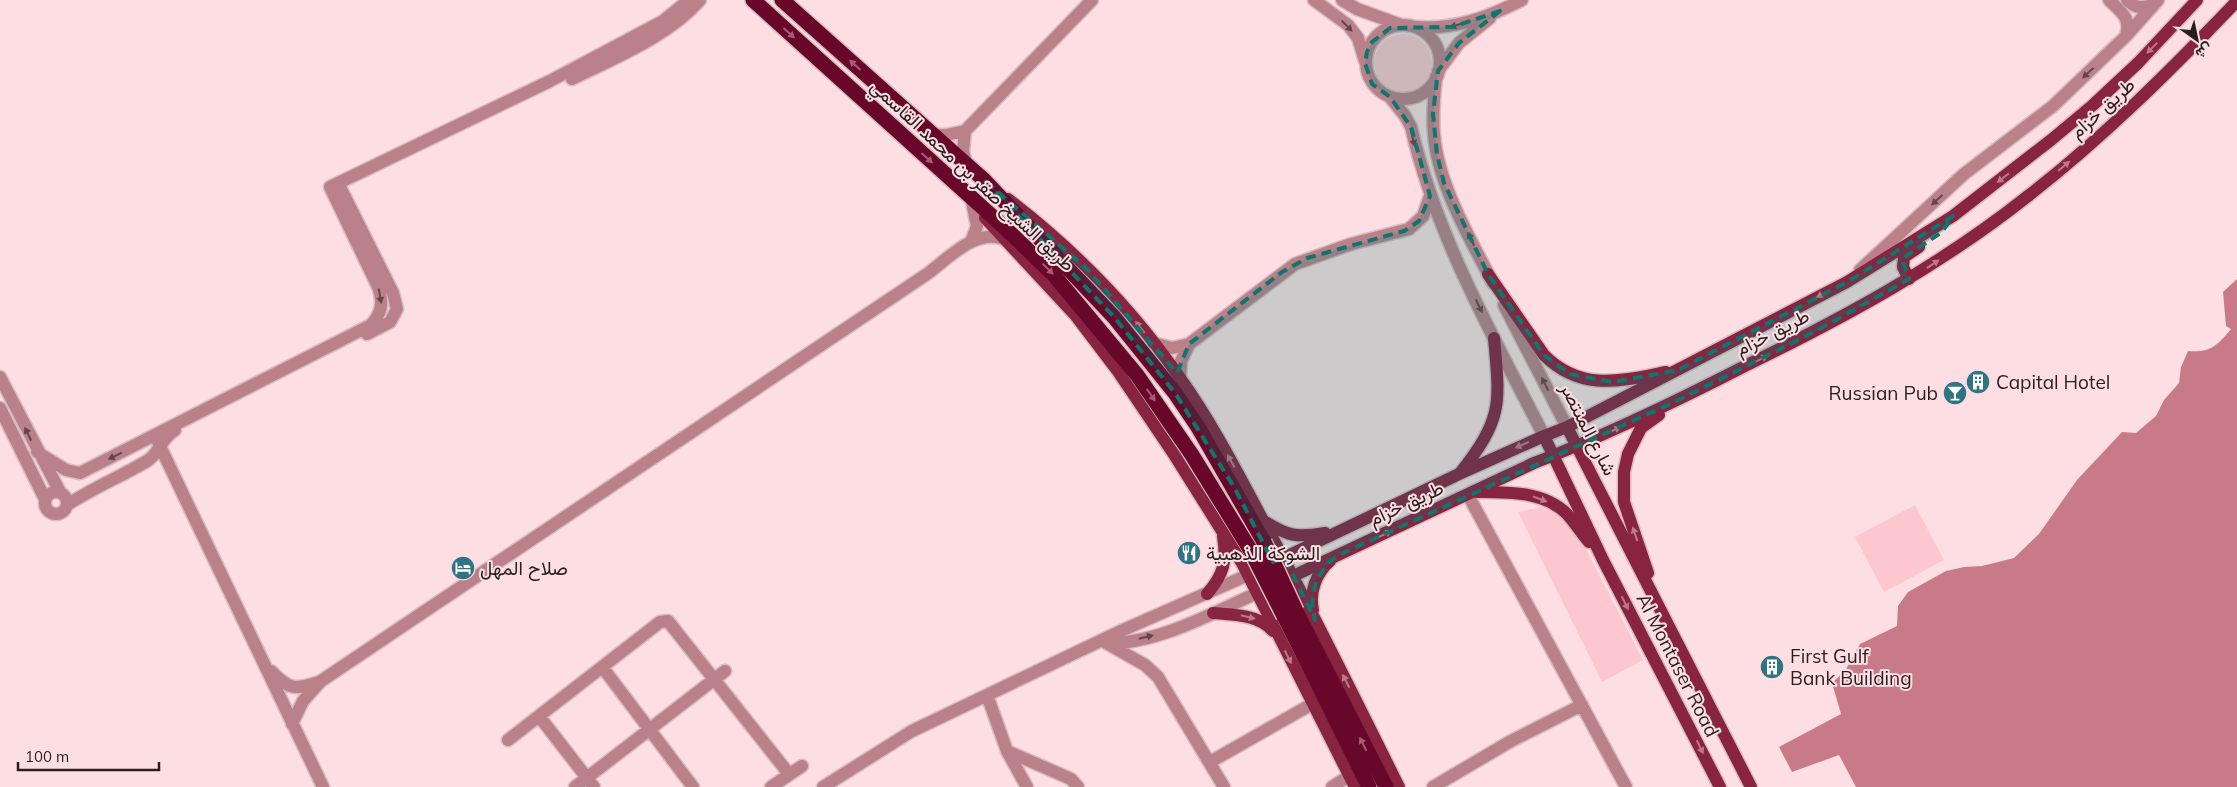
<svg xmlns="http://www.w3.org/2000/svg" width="2237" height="787" font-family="Mulish,Vazirmatn,sans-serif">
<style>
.green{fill:#fdc7cf}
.water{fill:#c97a89}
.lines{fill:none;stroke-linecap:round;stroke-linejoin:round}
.minor-casing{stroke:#d7bcc0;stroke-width:15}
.major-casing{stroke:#d7bcc0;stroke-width:15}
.highway-casing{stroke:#d7bcc0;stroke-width:18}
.minor{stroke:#ba818b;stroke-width:12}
.major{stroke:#882340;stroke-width:12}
.highway{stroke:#69072a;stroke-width:15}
.highway-bridge-casing{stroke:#d7bcc0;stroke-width:18;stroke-linecap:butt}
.highway-bridge{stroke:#69072a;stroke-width:15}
.oneway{fill:#62464a}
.oneway2{fill:#a45d74}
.oneway3{fill:#bd7889}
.marked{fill:#0f766e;fill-opacity:0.2;stroke:#0f766e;stroke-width:4;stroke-dasharray:10 6;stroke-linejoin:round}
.labels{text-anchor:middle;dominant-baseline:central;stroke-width:4;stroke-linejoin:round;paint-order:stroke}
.street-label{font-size:19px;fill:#281e1f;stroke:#fddfe3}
.poi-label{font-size:19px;fill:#281e1f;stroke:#fddfe3;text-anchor:start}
</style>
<rect width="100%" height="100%" fill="#fddfe3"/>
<path class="green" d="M1374 63a29 29 0 1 1 58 0a29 29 0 1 1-58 0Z
M1915 505 1944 560 1884 592 1855 537Z
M1541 507 1561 515 1577 532 1643 660 1602 682 1518 512Z"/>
<path class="water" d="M2237 279V787H1856L1839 755 1792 772 1779 747 1841 714 1832 683 1845 671 1860 644 1897 626 1898 606 1908 592 1946 571 1964 567 1982 566 2014 558 2039 534 2077 480 2122 432 2136 433 2156 416 2164 400 2179 383 2181 367 2188 351C2210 353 2217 346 2231 329L2226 326 2223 292Z"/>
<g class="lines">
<g class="minor-casing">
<path id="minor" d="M1314 0 1348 25 1358 38 1365 61
M1342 0 1357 9 1401 25
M2109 0C2122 13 2131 17 2126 36
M2127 0C2136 9 2142 8 2153 5
M1366 62a37 37 0 1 1 74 0a37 37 0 1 1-74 0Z
M1417 27C1454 30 1489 17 1522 0
M1438 71 1459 43 1490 18
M1436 77C1434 96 1432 115 1434 134 1438 185 1470 238 1493 283
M572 79C614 58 669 36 700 0
M1390 97 1405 116 1411 127C1436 236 1493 336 1544 436
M965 131 963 151 966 163
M933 135H946L965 131 1092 0
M338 183 393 293 397 309 390 322 367 334
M971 242 977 226 972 202
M1860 270 1964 174 2053 106 2126 36 2158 0
M1504 305 1567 427
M1153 343 1172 348 1189 344 1295 264 1351 244 1409 229 1423 216 1430 196
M0 377 60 492
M1180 378 1181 361 1189 344
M0 408 45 499
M158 442 323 787
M37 452 66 470 80 473 371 325C382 313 383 303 379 289L330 187 550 81 663 21 689 0
M45 503a11 11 0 1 1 22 0a11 11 0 1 1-22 0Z
M1468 495 1626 787
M67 505C93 488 120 477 147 461 160 453 160 439 175 430
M1106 643C1155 645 1213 613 1257 593
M1108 644 1145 665 1158 677 1224 787
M603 668 693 787
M271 671C289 690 295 690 319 682
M987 695 1007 751 1027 787
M539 716 594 787
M292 724 303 701 321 681 927 274C949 258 975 228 1004 239
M508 740 660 622 668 621 789 774
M1007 751 1071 779 1078 787
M1210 762 1312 704
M575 787 725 671
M771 787 802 766
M823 787 912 731 1123 630 1248 575
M1332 787 1349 776
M1433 787 1511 741 1582 705"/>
</g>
<g class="major-casing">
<path id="major" d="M1008 199C1073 249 1134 311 1180 378 1210 420 1234 466 1258 511 1308 602 1353 695 1399 787
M985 218 1076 316 1117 370 1175 456 1242 563 1355 787
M1488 274 1544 355C1581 392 1620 381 1666 372
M1909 279 1903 267 1904 257 1919 247
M1567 427 1751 787
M1544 436 1603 560 1720 787
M1461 472C1503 418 1500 404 1494 338
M1477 492C1507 492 1544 491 1567 514 1575 523 1581 533 1589 542
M1264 521C1288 536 1296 538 1325 533
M1648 573 1624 502V472L1628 454 1641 428 1659 415
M1248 575 1459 474 1544 436 1567 427 1847 282 1953 216 2051 140 2093 105 2138 63 2197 0
M1257 593 1534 463C1607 435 1677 401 1747 365 1847 316 1941 265 2028 196 2104 137 2171 70 2237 1
M1207 594C1224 574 1227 562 1223 536
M1313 610C1309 593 1316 573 1330 561
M1213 613C1234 615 1258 614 1273 631"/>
</g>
<g class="highway-casing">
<path id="highway" d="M753 0 1004 227 1053 274 1137 375 1192 455 1251 551
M782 0 983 179 1114 317 1175 393 1198 427 1264 542
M1296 611 1386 787
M1284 616 1369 787"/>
</g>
<use href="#minor" class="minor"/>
<use href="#major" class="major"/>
<use href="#highway" class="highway"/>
<g class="highway-bridge-casing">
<path id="highway-bridge" d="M1264 542 1296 611
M1251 551 1284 616"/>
</g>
<use href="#highway-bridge" class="highway-bridge"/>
</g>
<defs><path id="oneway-solid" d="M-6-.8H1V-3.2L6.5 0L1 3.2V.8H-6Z" transform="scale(1.25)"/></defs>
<g class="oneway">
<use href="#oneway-solid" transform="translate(1457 25) rotate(163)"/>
<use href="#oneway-solid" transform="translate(1347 26) rotate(45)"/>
<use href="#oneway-solid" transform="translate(2088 73) rotate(137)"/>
<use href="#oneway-solid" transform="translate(1413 139) rotate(77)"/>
<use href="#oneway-solid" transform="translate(1937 200) rotate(137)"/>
<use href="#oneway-solid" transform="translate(1471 239) rotate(-116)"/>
<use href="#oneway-solid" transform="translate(380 296) rotate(80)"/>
<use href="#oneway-solid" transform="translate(1479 306) rotate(65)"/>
<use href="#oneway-solid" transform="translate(1545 384) rotate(-117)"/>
<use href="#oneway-solid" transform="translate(28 434) rotate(-116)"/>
<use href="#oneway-solid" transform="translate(115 456) rotate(154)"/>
<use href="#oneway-solid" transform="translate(1146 637) rotate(-13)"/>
</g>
<g class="oneway2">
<use href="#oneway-solid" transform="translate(789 33) rotate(42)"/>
<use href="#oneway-solid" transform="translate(855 65) rotate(-138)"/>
<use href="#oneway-solid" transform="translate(927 158) rotate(42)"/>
<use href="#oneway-solid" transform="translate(1048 269) rotate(45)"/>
<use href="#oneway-solid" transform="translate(1151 395) rotate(55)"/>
<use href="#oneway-solid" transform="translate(1363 744) rotate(-117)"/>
</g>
<g class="oneway3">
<use href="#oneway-solid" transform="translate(2152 48) rotate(134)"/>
<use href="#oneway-solid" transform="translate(2064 166) rotate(-40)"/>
<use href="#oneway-solid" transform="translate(2003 178) rotate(142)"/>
<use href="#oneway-solid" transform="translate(1933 264) rotate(-34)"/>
<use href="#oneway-solid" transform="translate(1823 294) rotate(152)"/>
<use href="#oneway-solid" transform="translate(1140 327) rotate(-129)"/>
<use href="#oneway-solid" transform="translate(1761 359) rotate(-27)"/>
<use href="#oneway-solid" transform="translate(1614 430) rotate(-25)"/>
<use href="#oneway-solid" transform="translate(1522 445) rotate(156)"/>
<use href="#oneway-solid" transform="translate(1231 461) rotate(-119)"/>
<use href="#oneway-solid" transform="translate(1540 499) rotate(21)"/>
<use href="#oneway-solid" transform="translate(1385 534) rotate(-25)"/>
<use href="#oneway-solid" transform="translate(1635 534) rotate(-109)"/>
<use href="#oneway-solid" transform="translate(1625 603) rotate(63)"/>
<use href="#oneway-solid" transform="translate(1248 617) rotate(14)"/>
<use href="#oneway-solid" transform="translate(1288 657) rotate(64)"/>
<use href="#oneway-solid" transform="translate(1346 681) rotate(-117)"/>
<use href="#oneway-solid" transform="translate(1700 747) rotate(64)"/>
</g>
<path class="marked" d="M1500 11 1459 43 1438 71 1433 114 1437 154 1444 183 1488 274 1544 355 1570 374 1613 382 1678 370 1847 282 1953 216 1942 232 1902 259 1909 279 1818 330 1683 398 1341 554 1328 563 1316 581 1312 605 1315 620 1284 557 1273 562 1234 487 1175 393 1114 317 983 179 1087 269 1177 373 1189 344 1282 272 1307 258 1404 231 1419 221 1430 196 1411 127 1390 97 1372 84 1365 63 1367 52 1372 42 1390 28 1452 27Z"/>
<defs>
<g id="building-disc" transform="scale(1.25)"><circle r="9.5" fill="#307483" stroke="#fddfe3"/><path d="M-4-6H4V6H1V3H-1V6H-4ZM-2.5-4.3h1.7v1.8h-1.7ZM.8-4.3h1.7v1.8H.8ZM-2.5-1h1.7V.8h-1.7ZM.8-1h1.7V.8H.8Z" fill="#fff"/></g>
<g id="bar-disc" transform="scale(1.25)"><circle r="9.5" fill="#307483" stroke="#fddfe3"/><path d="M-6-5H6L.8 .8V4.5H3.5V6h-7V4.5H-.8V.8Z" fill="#fff"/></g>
<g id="restaurant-disc" transform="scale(1.25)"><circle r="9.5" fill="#307483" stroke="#fddfe3"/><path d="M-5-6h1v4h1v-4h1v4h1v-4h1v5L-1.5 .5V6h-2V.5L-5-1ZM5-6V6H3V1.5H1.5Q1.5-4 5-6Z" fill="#fff"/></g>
<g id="hotel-disc" transform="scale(1.25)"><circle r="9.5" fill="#307483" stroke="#fddfe3"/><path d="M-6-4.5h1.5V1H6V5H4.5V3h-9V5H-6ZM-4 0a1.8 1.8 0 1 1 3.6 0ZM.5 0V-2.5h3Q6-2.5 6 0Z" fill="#fff"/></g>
</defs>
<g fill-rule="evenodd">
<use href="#building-disc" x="1978" y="382"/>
<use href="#bar-disc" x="1955" y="393"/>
<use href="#restaurant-disc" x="1189" y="553"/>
<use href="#hotel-disc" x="463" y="568"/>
<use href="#building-disc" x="1772" y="667"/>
</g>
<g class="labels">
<g class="street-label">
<text transform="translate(2102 108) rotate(-42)">طريق خزام</text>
<text transform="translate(973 175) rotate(43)">طريق الشيخ صقر بن محمد القاسمي</text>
<text transform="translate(1772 332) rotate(-27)">طريق خزام</text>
<text transform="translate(1589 429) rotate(63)">شارع المنتصر</text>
<text transform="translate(1406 503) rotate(-25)">طريق خزام</text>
<text transform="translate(1678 665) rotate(63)">Al Montaser Road</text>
</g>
<g class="poi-label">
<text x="1996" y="382">Capital Hotel</text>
<text x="1938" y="393" text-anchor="end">Russian Pub</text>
<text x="1206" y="553">الشوكة الذهبية</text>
<text x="480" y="568">صلاح المهل</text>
<text x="1790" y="656">First Gulf<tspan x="1790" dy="22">Bank Building</tspan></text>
</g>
</g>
<g transform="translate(2197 40) rotate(147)" stroke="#fddfe3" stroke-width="4" paint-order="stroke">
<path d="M0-4L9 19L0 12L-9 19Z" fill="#281e1f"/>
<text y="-8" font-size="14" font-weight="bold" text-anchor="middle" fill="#281e1f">ش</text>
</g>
<path d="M18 762v8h141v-8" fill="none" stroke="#281e1f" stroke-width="2.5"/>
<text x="25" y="762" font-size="15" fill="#281e1f" stroke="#fddfe3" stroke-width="4" paint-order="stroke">100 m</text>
</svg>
